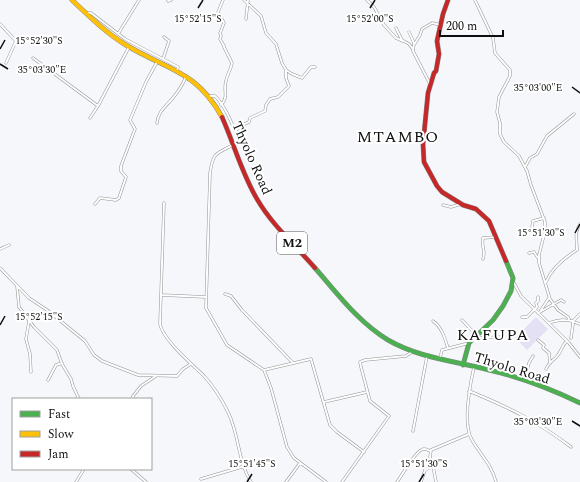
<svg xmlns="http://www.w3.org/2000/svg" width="580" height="482" font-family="Spectral,serif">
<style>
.pitch{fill:#e4e1f4}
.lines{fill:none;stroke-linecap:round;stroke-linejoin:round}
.street-casing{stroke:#939395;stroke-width:3}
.fast-casing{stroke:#898a8c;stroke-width:5}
.slow-casing{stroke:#898a8c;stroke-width:5}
.jam-casing{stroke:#898a8c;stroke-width:5}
.street{stroke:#fefefe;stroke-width:2}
.fast{stroke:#4caf50;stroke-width:4}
.slow{stroke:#ffc107;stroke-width:4}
.jam{stroke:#c62828;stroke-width:4}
.ticks{fill:none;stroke:#0f0f0f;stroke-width:1.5}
.labels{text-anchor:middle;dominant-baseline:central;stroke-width:4;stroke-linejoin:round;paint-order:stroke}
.shield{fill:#fff;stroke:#575757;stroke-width:1}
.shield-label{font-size:13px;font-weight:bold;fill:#0f0f0f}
.street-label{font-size:14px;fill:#0f0f0f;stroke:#fff}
.quarter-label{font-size:16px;letter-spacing:1px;fill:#0f0f0f;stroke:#fff}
.ticks-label{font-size:10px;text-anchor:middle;fill:#0f0f0f;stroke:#fff;stroke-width:4;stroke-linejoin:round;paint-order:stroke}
</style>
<rect width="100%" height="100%" fill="#f5f7fb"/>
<path class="pitch" d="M536 317 548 329 527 350 515 338Z"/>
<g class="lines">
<g class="street-casing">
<path id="street" d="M244 0 261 16 266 33 276 44 282 63 286 70 292 74 302 78 311 67H315
M367 0 374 7 384 25 396 38 403 41
M475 0 493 38 495 53 510 70V76L499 97 497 112 500 123V134L504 142 519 156 527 171 531 185 545 222V231L539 255V263L550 299 558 310 568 317 569 319
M168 1 171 0
M87 13H91L125 39 178 67 177 71
M246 19 248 0
M0 24 16 41 6 63
M396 28 402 40 409 44 412 48
M409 32 414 43 413 51 430 84
M118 34 139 0
M414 45 420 35 422 29 432 23 441 25
M33 58 98 106
M163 59 169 41 164 37
M210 96H215C226 107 232 124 238 138
M221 105C229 97 223 90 226 81 227 75 231 69 232 63L224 47V46L220 39 221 36 220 33 224 23 218 12 223 0
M90 118 98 106 129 47
M157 123C158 112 165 107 172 99 178 92 183 85 186 76
M235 130C240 128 243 124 249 122L250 118 265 111 266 105 270 99 278 97 289 86 286 78V70
M233 145C215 154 213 153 210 173L206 308 227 345 264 370 271 388 287 447 294 458 326 482
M525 167 530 158 537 154 547 136 574 114
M164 203 160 324C163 340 192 364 205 377 214 387 222 400 228 412 239 434 238 462 251 482
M95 204 100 198 116 200 119 198 126 177 121 171V166L135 129 130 120 146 82 157 62
M443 205 451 207 461 204
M532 227 533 221 544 218
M0 249 9 245
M529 253 534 252 538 258
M483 259C486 250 481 247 483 238L496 237
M0 268 29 298 47 310 85 341 94 355 102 361 138 375 177 376 183 369 191 364
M546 282C552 268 564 258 577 250 577 240 574 233 580 224
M514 283 521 296 569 343 580 357
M17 286 19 307 34 327 57 350 62 364 71 379 73 386 79 399
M225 294 231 296 242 310 293 363
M161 295 206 297
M541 310 549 298
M538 313 561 300 564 302
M522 317H527L537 307 536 303 538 301V297
M462 320 479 338 502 337
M29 321 26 339 30 354 31 372
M433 321C442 327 445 339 448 348
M573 321 580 314
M549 323C561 319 568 319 580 324
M571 338 573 324 572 321
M538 340 544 345 543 348 549 353 550 362
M440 358 442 350 469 343
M474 367C470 385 462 423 472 440 480 454 492 465 496 482
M546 369C550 360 554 361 558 355 562 350 562 345 567 341
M264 370 311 359 330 425 337 432 364 452
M524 379 529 363 533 356
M48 380 56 365 62 363
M469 391C508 407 537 421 571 447
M133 399V396L141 386 156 376
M324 402 367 392
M413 431 427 356
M131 469 146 482
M201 479 245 466
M76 482 84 469
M286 482 300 463
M342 482 389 416 370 401 361 367 360 362 365 360 406 356 412 352
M397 482C403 474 413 455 421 450 424 448 427 449 430 451
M421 482 425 470 433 466
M436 482 433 466 430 457 431 450 469 434"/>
</g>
<g class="fast-casing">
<path id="fast" d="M315 268C337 293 358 322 388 340 419 358 455 361 489 370 520 377 551 389 580 403
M463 365 469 343 493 320 503 306 511 291 513 278 506 261"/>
</g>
<g class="slow-casing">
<path id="slow" d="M72 0C89 16 106 33 126 45 167 70 196 70 222 117"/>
</g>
<g class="jam-casing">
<path id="jam" d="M448 0 443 14 437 41 439 54 436 71 434 73 428 93 423 144 424 162 437 186 442 192 463 205 476 209 489 221 506 261
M222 117C234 144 242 174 257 199 272 225 295 245 315 268"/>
</g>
<use href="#street" class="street"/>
<use href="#fast" class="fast"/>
<use href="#slow" class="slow"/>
<use href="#jam" class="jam"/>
</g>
<path class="ticks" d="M198 8 203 0M370 8 375 0M0 49 5 40M0 64 8 69M572 87 580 93M575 233 580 224M0 325 5 316M572 421 580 426M247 482 252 474M419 482 424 474"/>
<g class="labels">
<rect class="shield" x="277" y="232" width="30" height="22" rx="3"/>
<g class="shield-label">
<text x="292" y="243">M2</text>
</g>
<g class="street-label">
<text transform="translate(252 158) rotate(66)">Thyolo Road</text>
<text transform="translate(512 368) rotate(17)">Thyolo Road</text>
</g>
<g class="quarter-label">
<text x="398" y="137">MTAMBO</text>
<text x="493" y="335">KAFUPA</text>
</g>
</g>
<g class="ticks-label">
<text x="198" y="22">15°52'15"S</text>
<text x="370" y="22">15°52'00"S</text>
<text x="39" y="44">15°52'30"S</text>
<text x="42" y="73">35°03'30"E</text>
<text x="538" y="91">35°03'00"E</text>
<text x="541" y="236">15°51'30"S</text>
<text x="39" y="320">15°52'15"S</text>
<text x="538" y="425">35°03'30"E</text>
<text x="252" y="467">15°51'45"S</text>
<text x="424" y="467">15°51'30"S</text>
</g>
<rect x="12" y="398" width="140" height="72" fill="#ffffff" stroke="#9f9f9f"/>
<rect x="20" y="411" width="20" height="6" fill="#4caf50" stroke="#9f9f9f"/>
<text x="48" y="418" font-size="12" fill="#0f0f0f">Fast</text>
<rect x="20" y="431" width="20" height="6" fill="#ffc107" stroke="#9f9f9f"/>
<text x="48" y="438" font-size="12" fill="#0f0f0f">Slow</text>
<rect x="20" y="451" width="20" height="6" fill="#c62828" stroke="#9f9f9f"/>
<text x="48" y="458" font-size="12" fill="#0f0f0f">Jam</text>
<path d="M440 30v6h63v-6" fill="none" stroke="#0f0f0f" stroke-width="2"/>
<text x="446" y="30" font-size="12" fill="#0f0f0f" stroke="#ffffff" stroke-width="3" paint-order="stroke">200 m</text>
</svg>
